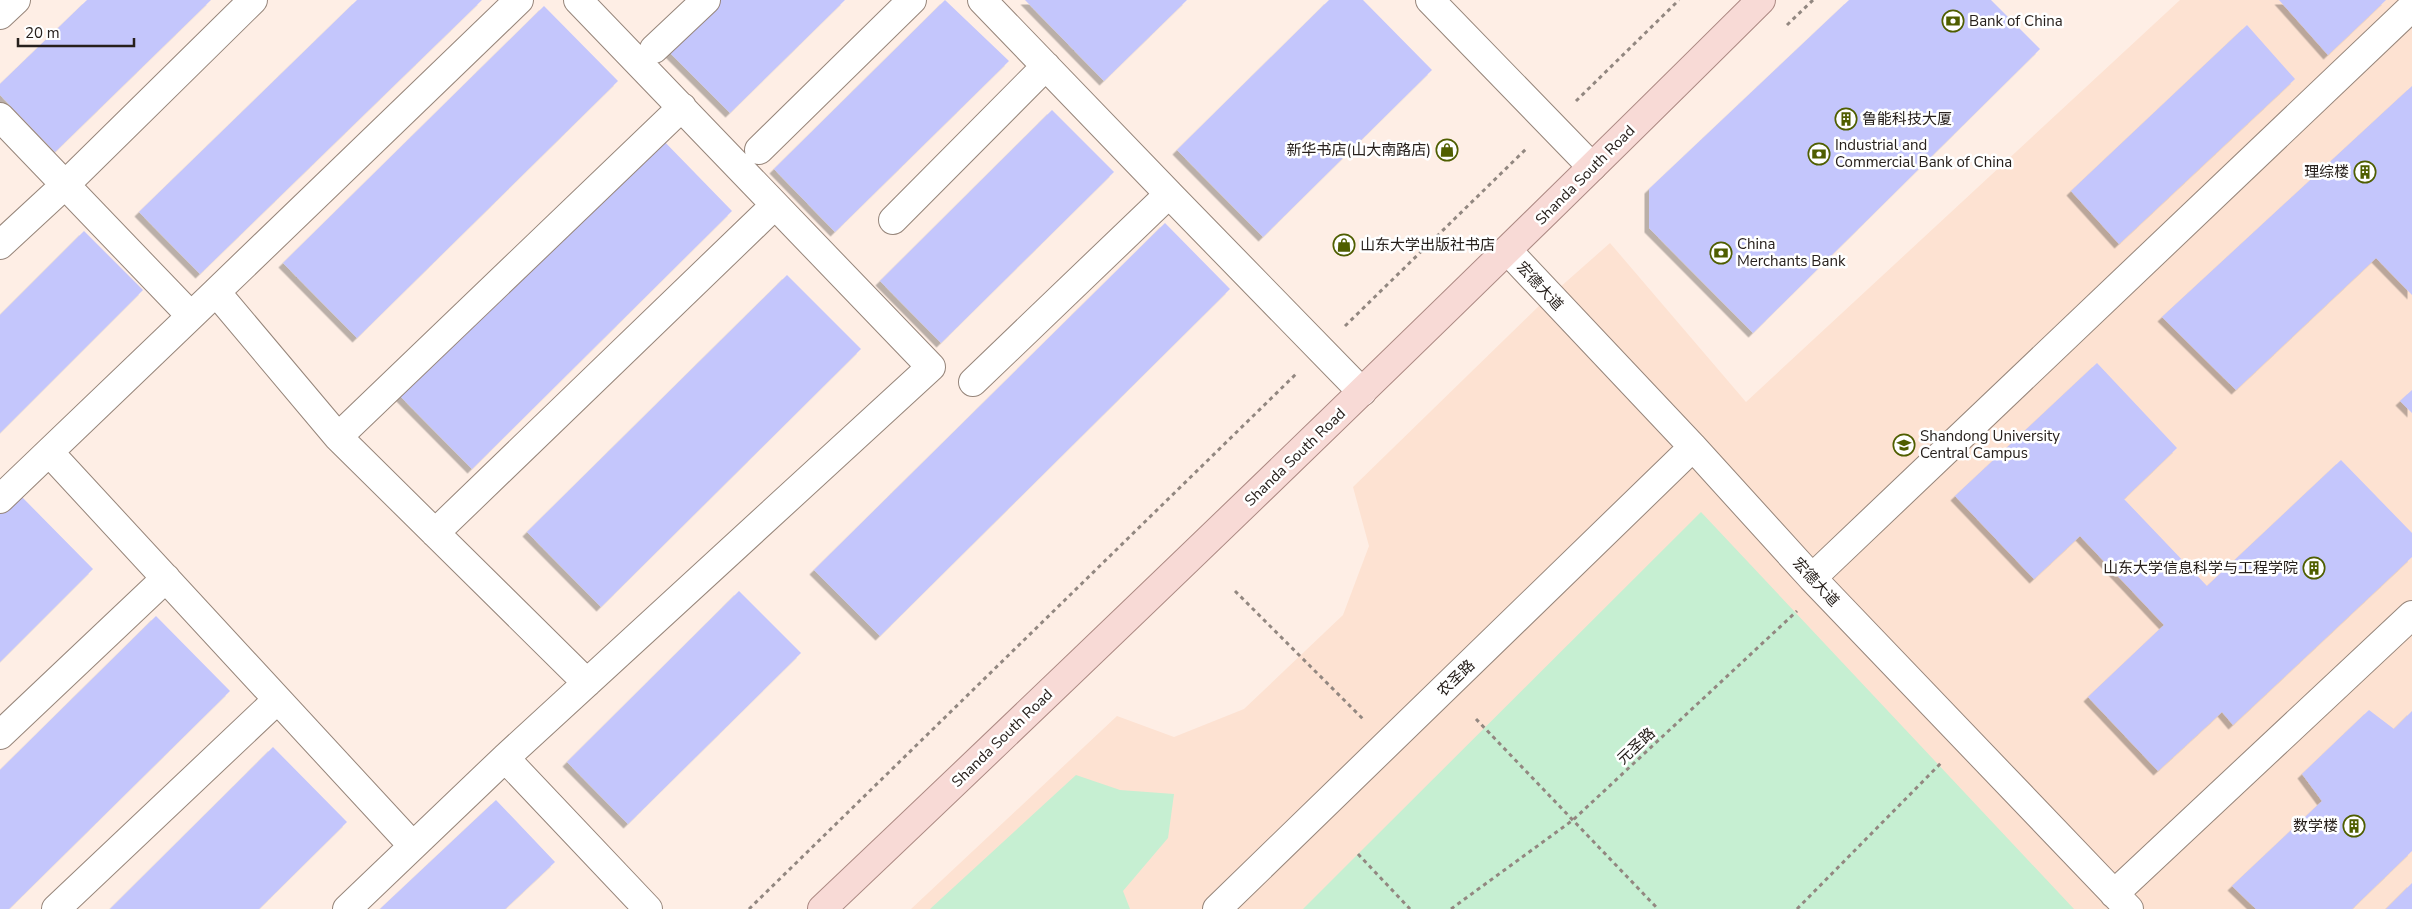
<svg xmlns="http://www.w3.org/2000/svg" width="2412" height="909" font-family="'Nunito Sans','Noto Sans SC',sans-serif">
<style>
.built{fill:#fde2d2}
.green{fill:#c6efd2}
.building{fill:#c4c6fc;filter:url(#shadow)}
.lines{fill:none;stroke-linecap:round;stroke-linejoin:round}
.minor-casing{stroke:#96857a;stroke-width:30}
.major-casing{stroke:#ac8983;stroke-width:30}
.path{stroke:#928780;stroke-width:3;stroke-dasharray:4 4;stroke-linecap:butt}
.minor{stroke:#fff;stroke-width:28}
.major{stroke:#f8dad6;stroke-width:28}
.labels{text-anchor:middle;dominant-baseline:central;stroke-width:5;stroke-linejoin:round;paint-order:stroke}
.poi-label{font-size:15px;fill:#27201c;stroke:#fff;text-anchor:start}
.street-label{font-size:15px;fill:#27201c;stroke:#fff}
</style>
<defs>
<filter id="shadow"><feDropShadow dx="-4.5" dy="4.5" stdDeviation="0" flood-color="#0004"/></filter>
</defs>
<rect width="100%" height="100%" fill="#feeee5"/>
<path class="built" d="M2180 0H2412V909H911L1117 716 1174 737 1244 709 1343 615 1369 546 1353 487 1541 304 1610 243 1746 402Z"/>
<path class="green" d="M1701 512 2074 909H1303L1358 854Z
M1076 775 1120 790 1174 794 1168 838 1123 891 1130 909H930Z"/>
<path class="building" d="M87 0H211L55 152 0 95V84Z
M357 0H482L200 274 139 212Z
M720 0H845L730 113 668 51Z
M945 0 1009 61 835 232 774 169Z
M1025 0H1187L1104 81Z
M1329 0H1363L1432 70 1263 237 1177 150Z
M1849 0H1991L2040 49 1753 333 1649 228V189Z
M2279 0H2386L2328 55Z
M544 6 618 81 357 338 283 263Z
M2247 25 2295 79 2119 244 2071 191Z
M2412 86V295L2376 258 2236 390 2162 317Z
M1052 110 1114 172 941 343 880 281Z
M659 136 732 211 472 469 398 394Z
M1165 223 1230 289 880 636 814 570Z
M84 231 143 290 0 433V315Z
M787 275 861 349 601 607 527 532Z
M2097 363 2177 448 2124 499 2207 586 2341 460 2412 533V557L2233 725 2222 712 2158 771 2088 697 2164 625 2080 536 2034 579 1955 496Z
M2412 390V413L2400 401Z
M20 495 93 569 0 662V514Z
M739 591 801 653 628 824 567 762Z
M156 616 230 691 9 909H0V770Z
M2369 710 2394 729 2412 711V851L2352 909H2256L2232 886 2322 801 2302 774Z
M273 747 347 822 259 909H110Z
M496 800 555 862 505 909H380Z
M2412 883V909H2386Z"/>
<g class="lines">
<g class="minor-casing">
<path id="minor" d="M519 0 216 292 338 437 587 683
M1430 0 1592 167
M0 15 16 0
M654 49 706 0
M0 117 191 316
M759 150 912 0
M1169 194 1362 392
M893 220 1046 66
M0 245 66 184 253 0
M1508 251 1693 447 1812 578 2129 909
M973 382 1169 194 982 0
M338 437 682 107
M49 452 413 846
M0 499 216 292
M435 533 775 205
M1812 578 2412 7
M0 735 166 578
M505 758 931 367 578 0
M2114 894 2412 615
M56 909 277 700
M347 909 505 758 648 909
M1217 909 1693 447"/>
</g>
<g class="major-casing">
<path id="major" d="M822 909C1138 609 1452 307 1761 0"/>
</g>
<path class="path" d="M1787 25 1813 0
M1576 101 1679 0
M1345 326 1526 149
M1235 591 1363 719
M1476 719 1658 909
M1358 854 1410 909
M749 909 1296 374
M1451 909 1573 820 1797 611
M1797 909 1942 762"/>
<use href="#minor" class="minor"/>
<use href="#major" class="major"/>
</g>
<defs>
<g id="bank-ring" transform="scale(1.125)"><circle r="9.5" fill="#fff" stroke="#4f5e00" stroke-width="1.5"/><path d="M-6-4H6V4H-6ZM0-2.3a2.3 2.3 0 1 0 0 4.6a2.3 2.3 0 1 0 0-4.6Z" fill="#4f5e00"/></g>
<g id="building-ring" transform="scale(1.125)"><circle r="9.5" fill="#fff" stroke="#4f5e00" stroke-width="1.5"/><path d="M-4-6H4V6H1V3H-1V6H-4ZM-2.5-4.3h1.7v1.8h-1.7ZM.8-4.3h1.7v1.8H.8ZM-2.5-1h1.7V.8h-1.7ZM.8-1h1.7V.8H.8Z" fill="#4f5e00"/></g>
<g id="shop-ring" transform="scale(1.125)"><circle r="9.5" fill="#fff" stroke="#4f5e00" stroke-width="1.5"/><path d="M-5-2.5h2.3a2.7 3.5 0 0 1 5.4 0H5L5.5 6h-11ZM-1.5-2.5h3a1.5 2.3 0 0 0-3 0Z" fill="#4f5e00"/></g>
<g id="university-ring" transform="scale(1.125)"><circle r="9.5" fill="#fff" stroke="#4f5e00" stroke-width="1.5"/><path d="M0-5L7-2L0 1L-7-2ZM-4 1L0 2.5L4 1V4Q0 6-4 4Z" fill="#4f5e00"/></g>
</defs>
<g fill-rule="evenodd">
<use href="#bank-ring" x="1953" y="21"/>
<use href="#building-ring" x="1846" y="119"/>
<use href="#shop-ring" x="1447" y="150"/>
<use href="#bank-ring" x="1819" y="154"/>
<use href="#building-ring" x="2365" y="172"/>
<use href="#shop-ring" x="1344" y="245"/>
<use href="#bank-ring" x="1721" y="253"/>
<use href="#university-ring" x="1904" y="445"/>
<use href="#building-ring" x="2314" y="568"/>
<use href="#building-ring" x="2354" y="826"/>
</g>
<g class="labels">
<g class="poi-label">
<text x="1969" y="21">Bank of China</text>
<text x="1862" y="119">鲁能科技大厦</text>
<text x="1835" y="145">Industrial and<tspan x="1835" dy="17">Commercial Bank of China</tspan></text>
<text x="1431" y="150" text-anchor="end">新华书店(山大南路店)</text>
<text x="2349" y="172" text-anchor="end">理综楼</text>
<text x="1737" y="244">China<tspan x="1737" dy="17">Merchants Bank</tspan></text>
<text x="1360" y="245">山东大学出版社书店</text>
<text x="1920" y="436">Shandong University<tspan x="1920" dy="17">Central Campus</tspan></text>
<text x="2298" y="568" text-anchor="end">山东大学信息科学与工程学院</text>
<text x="2338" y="826" text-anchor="end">数学楼</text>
</g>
<g class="street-label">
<text transform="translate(1585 175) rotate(-45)">Shanda South Road</text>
<text transform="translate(1540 286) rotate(47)">宏德大道</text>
<text transform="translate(1295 457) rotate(-44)">Shanda South Road</text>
<text transform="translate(1816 582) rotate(47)">宏德大道</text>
<text transform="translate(1456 678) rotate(-44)">农圣路</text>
<text transform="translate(1002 738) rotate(-44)">Shanda South Road</text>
<text transform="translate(1636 746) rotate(-43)">元圣路</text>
</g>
</g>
<path d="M18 38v8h116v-8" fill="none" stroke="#27201c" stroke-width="2.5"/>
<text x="25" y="38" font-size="15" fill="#27201c" stroke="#ffffff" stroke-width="4" paint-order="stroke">20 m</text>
</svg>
